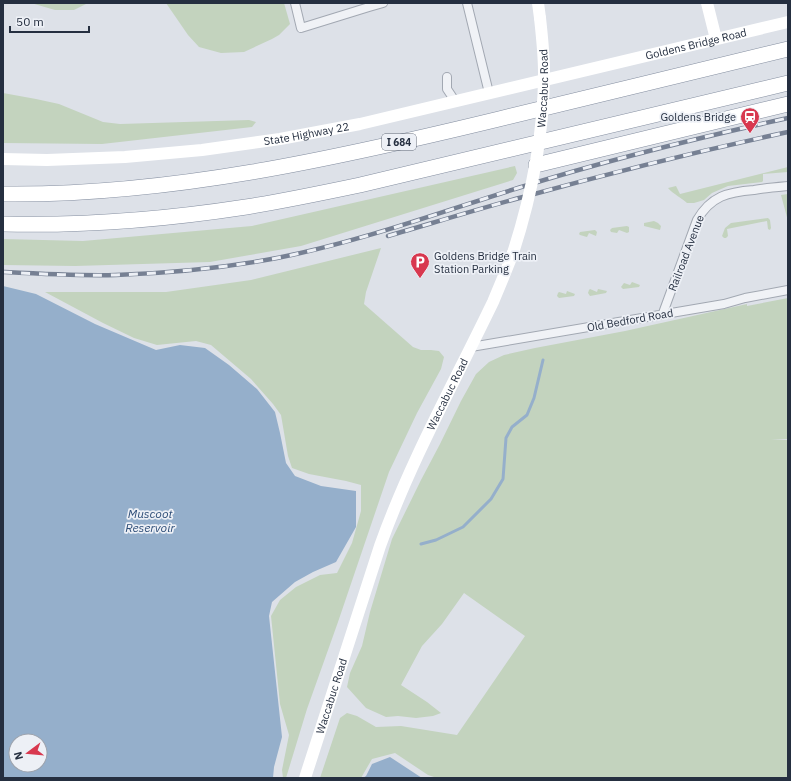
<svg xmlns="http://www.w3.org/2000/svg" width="791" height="781" font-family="'IBM Plex Sans',sans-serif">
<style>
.green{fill:#c3d3be}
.water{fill:#95afcb;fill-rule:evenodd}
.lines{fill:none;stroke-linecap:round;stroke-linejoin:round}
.stream{stroke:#95afcb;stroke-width:3}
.street-casing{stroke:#a2a8b2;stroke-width:10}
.highway-casing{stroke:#848ea0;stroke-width:16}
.street{stroke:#f0f2f6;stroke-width:8}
.secondary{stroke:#fff;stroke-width:12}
.highway{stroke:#fff;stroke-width:15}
.rail-casing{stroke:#768093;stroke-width:4.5}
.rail{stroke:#edf0f6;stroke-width:3;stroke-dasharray:9;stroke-linecap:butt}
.secondary-bridge{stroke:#fff;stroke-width:12}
.labels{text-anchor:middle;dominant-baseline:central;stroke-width:3.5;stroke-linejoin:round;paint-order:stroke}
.shield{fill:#edf0f6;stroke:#616977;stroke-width:1}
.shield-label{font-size:10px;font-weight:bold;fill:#252f40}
.street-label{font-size:11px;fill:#252f40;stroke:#edf0f6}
.poi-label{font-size:11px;fill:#252f40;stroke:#edf0f6;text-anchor:end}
.water-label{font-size:12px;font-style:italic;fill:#2d4d77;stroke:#edf0f6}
</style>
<rect width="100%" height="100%" fill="#dde1e8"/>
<path class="green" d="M31 3H88L74 10H55Z
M166 3H284L290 24 279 35 272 39 244 52 221 53 199 47 188 35Z
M3 93 36 99 59 104 103 122 120 124 249 120 256 122 252 127 102 144 3 143Z
M515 166 517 173 513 180 301 246 210 262 75 266 3 265V239L83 241 252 226Z
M788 167V172L763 174V181L762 182 728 186 712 193 704 200 694 203H687C682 198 673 194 668 188L676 186 680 194Z
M788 194V221L781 195Z
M768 218 770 220 771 228 770 230 768 229 767 221 727 229 728 236 726 238H724L722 236 725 228 731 223Z
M654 221 658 223 661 226 660 230 644 226V223Z
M627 226 629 227V232L627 233 619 230 617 233 611 232 610 230 612 228Z
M595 230 597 232 596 236 589 233 587 237 580 235 579 234 580 232Z
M381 248 366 292 364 304 413 347 421 350H431L439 351 444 357 441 369 417 413 389 472 338 622 307 709 286 778H283L282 770 289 735 280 704 271 616 280 600 296 587 320 575 337 573 352 543 361 511V485L346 481 309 474 292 468 288 456 281 415 273 404 251 379 211 345 196 341 157 345 134 338 103 323 45 292H166L251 280Z
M632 282 640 285 639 287 623 289 621 287 624 283 630 285Z
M590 289 597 292 598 289 607 291 606 293 590 296 588 293 589 290Z
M567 291 575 294 574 296 559 298 557 296 558 293 559 292 566 294Z
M788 298V439H771L788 440V778H437L428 775 395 753 372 759 361 778H320L340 718 347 713 357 716 376 727 401 726 457 735 525 636 464 593 442 624 422 646 401 685 427 702 441 713 433 716 416 718 398 716 386 717 366 708 356 697 347 687 350 673 362 646 370 612 392 539 421 480 440 444 461 401 476 374 489 362 504 355 535 348 625 331 747 304V306Z"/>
<path class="water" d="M3 286 36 294 95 324 156 350 180 345 205 348 229 365 257 389 275 412 280 433 286 463 295 476 321 486 356 491V527L336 562 313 572 295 582 272 602 269 616 282 737 274 767 273 778H3ZM16 741H40V765H16Z
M390 757 422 778H363L366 776 372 764Z"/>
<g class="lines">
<path class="stream" d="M421 544 436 540 463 527 491 499 503 479 506 438 512 427 527 415 534 398 543 360"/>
<g class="street-casing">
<path id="street" d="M295 3 301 28 369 7 383 3
M467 3 489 93
M447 77V89L455 101
M663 313 697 220C711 196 728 192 754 190 765 188 777 187 788 186
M471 347 724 304 745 298 788 290"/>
</g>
<g class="highway-casing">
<path id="highway" d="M536 165 788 104
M3 194C169 196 338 158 499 119 595 96 692 72 788 49
M3 224C83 226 168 219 246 207 284 201 322 193 360 185L788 83"/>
</g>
<use href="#street" class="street"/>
<g class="secondary">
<path d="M538 3 540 18"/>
<path d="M707 3 716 39"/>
<path id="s1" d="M3 159 47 160 125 157 202 150 280 139 360 124 788 22"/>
<path id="s2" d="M305 778 380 546C410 462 454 383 493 302L503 278 513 253"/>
</g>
<use href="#highway" class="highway"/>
<g class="rail-casing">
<path id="rail" d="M388 236C433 223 478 209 523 197 610 173 699 151 788 132
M3 272C41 274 78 276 116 275 170 273 224 268 277 258 359 242 438 213 518 188 607 160 697 138 788 118"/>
</g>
<use href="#rail" class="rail"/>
<path class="secondary-bridge" id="s3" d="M513 253C532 194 544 134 544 73 544 54 542 36 540 18"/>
</g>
<defs>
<g id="station-pin" transform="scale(1)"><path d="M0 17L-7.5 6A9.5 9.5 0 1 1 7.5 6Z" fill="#d8384f" stroke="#edf0f6"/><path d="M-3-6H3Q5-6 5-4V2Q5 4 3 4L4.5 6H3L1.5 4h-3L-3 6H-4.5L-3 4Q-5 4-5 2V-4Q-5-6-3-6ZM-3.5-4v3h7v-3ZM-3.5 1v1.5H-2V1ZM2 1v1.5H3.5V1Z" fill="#fff"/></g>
<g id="parking-pin" transform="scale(1)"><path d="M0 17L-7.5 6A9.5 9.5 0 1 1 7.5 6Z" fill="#d8384f" stroke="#edf0f6"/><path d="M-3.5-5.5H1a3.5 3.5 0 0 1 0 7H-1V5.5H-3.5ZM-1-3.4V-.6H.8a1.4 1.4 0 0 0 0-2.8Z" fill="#fff"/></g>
</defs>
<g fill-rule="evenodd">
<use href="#station-pin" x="750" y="117"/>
<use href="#parking-pin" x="420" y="262"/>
</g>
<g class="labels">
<rect class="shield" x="382" y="134" width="34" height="16" rx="3"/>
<g class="shield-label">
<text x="399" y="142">I 684</text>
</g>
<g class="street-label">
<text stroke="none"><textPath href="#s1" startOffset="705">Goldens Bridge Road</textPath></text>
<text stroke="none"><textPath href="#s3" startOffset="168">Waccabuc Road</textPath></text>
<text stroke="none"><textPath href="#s1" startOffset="305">State Highway 22</textPath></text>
<text transform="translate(686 253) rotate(-69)">Railroad Avenue</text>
<text transform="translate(630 320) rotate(-10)">Old Bedford Road</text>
<text stroke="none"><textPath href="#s2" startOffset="410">Waccabuc Road</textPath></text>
<text stroke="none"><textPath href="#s2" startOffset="86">Waccabuc Road</textPath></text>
</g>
<g class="poi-label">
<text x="736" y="117">Goldens Bridge</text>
<text x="434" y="256" text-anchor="start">Goldens Bridge Train<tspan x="434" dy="13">Station Parking</tspan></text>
</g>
<g class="water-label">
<text x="150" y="513">Muscoot<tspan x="150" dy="14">Reservoir</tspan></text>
</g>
</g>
<rect width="791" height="781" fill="none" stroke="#252f40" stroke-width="8"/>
<g transform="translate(28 753) rotate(254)"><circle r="19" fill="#edf0f6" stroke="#9da3ad"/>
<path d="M0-3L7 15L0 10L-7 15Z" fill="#d8384f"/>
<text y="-6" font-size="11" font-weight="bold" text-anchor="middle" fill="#252f40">N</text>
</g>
<path d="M10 26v6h79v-6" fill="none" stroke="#252f40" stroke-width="2"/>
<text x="16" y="26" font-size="12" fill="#252f40" stroke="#edf0f6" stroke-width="3" paint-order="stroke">50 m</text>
</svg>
